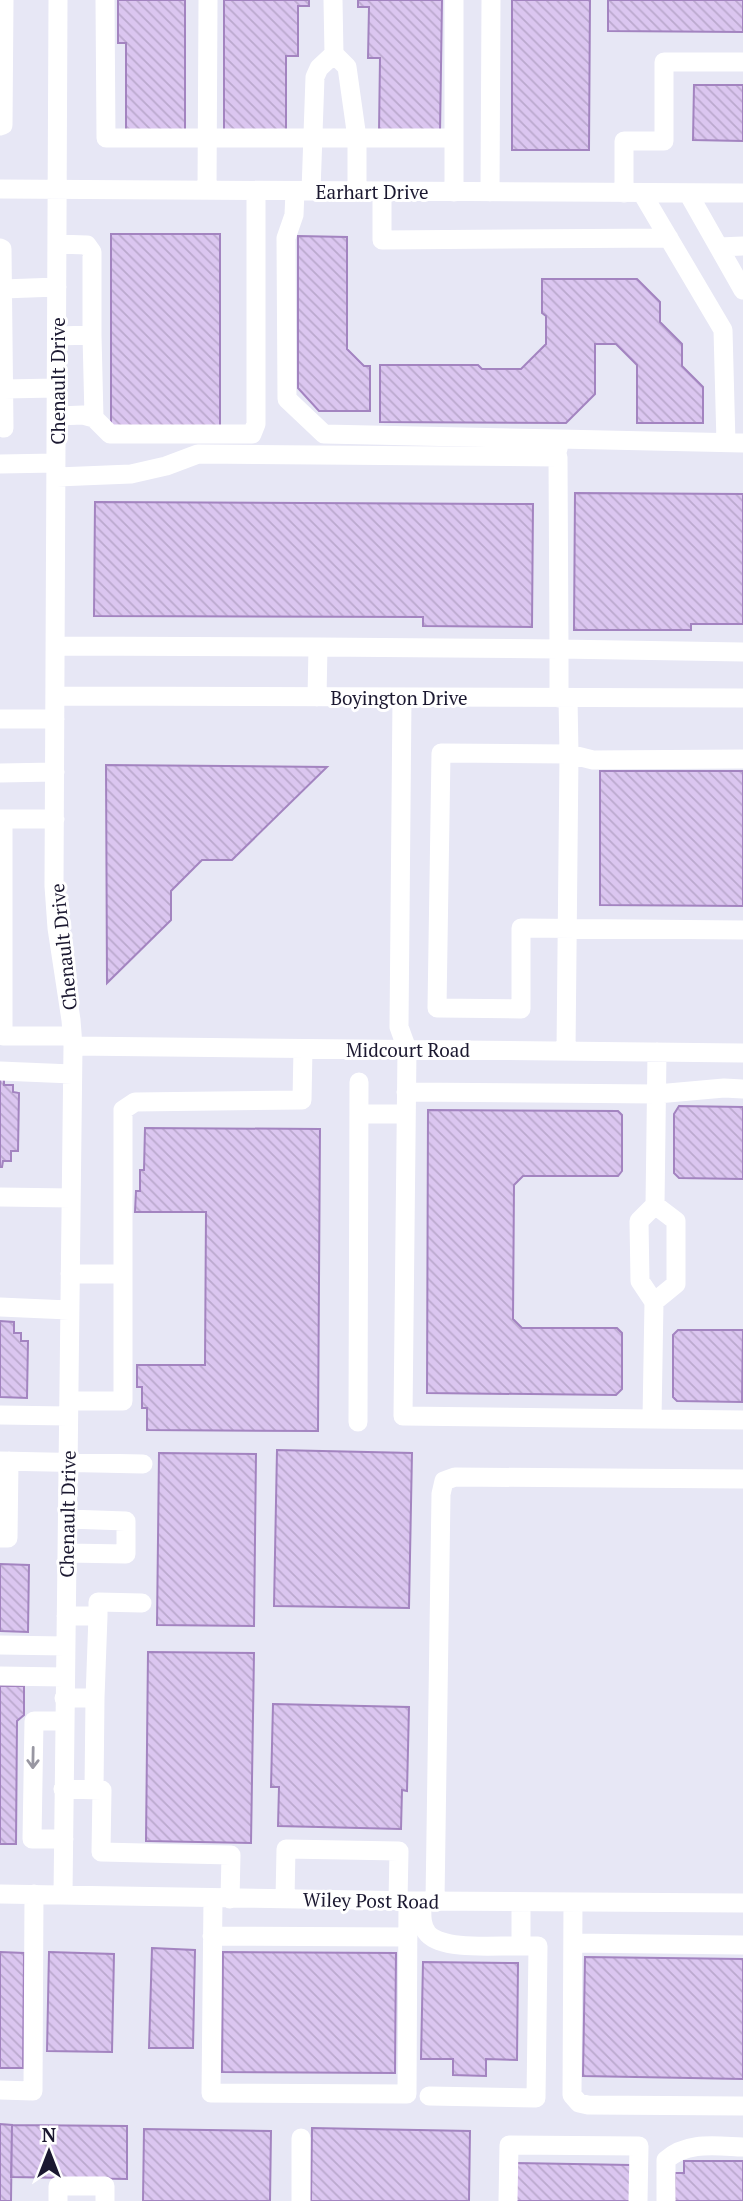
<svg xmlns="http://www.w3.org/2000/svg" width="743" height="2201" font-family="'PT Serif',serif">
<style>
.building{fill:url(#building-back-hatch);stroke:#a384c0;stroke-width:2}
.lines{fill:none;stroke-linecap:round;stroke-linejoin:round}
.minor{stroke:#fff;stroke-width:19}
.oneway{stroke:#9897a2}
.labels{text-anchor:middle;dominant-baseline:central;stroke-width:6;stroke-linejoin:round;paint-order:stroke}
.street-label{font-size:19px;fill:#1b1830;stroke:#fff}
</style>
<defs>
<pattern id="building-back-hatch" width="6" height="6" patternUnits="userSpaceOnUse" patternTransform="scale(1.75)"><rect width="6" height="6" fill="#dbc6f0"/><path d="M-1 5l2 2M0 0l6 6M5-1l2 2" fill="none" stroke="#bba9ce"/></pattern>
</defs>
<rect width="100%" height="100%" fill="#e7e7f5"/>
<path class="building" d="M118 0H185V131H126V43H118Z
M224 0H309V6H298V56H286V131H224Z
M358 0H442L440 133 379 132 380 58H368L369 7H358Z
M512 0H590L589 150H512Z
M608 0H743V32L608 31Z
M694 85H743V141L693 140Z
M111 234H220V427H111Z
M298 236 347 237V349L364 366H370V411H319L298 388Z
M542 279H637L660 302V322L682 344V366L703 387V423H637V365L616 344H595V394L566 423 380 422V365H478L482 369H521L546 344V316L542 313Z
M575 493 743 494V624H691V630H574Z
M95 502 533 504 532 627 423 626V617L94 616Z
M106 765 327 767 232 860H202L171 891V920L107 983Z
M600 771H743V906L600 905Z
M0 1078H4V1085H13V1092L19 1093 18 1151H11V1161H3L2 1167H0Z
M679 1106 743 1107V1179L679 1178 674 1173V1114Z
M428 1110 618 1111 622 1115V1171L618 1176H523L514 1185 513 1319 522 1328H617L622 1333V1389L616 1395 427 1393Z
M145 1128 320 1129 318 1431 147 1430V1408H142V1387H137V1365H205L206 1212H135L136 1191H140V1170H144Z
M0 1321 14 1322V1333H21V1341H28L27 1398 0 1397Z
M678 1330H743L742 1402 677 1401 673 1397V1335Z
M277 1450 412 1453 409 1608 274 1606Z
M159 1453 256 1454 254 1626 157 1625Z
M0 1564 29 1565 28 1632 0 1631Z
M148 1652 254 1653 251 1843 146 1841Z
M0 1686H24V1715L17 1721 16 1844H0Z
M273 1704 409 1707 407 1791 402 1790 401 1829 278 1826 279 1787H271Z
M152 1948 195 1950 193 2048H149Z
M0 1952 24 1953 23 2068H0Z
M49 1952 114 1954 112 2052 47 2051Z
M223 1952 396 1953 395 2073 222 2072Z
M585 1957 743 1959V2079L583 2076Z
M423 1962 518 1963 517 2060 486 2059V2076L453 2075V2059H421Z
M0 2124 12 2125 11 2201H0Z
M12 2125 127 2126V2179L11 2177Z
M312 2128 470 2131 469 2201H311Z
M144 2129 271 2131 270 2201H143Z
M684 2161H743V2201H674L675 2173H684Z
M516 2163 630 2165V2201H515Z"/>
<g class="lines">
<path class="minor" d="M58 0 54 886 57 928 71 1020 73 1046 63 1895
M105 0 106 138H454
M334 54 347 67 357 138V191
M0 126 3 125 4 0
M0 189 743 193
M207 190 208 0
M295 191 294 215 286 238 287 399 324 434 559 439
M311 191 315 77 319 68 334 54 333 0
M382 191V240L669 238
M454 192V0
M490 192 491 0
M624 193V141H664V62H743
M642 193 723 330 726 443
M688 193 743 290
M57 244 87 245 92 252V335
M719 247 743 246
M0 248 2 249 4 428
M3 289 57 287
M58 336 92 335 94 418
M4 389 56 388
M57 416 83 415 94 418 110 434H252L256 424V191
M558 449 559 439 743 443
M0 464 56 463
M57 477 131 474 166 466 198 454 558 457 559 649 318 647 317 697
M55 646 318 647
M55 696 743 698
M402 698 399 1027 407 1049 403 1416 652 1419 654 1302 640 1281 639 1221 655 1205 657 1052
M559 698V649L743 652
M568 698 569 754 593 760 743 759
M0 719H55
M0 773 55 772
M0 819H55
M3 819V1036H72
M73 1046 743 1053
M566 1051 569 754 441 753 437 1008 521 1009V928L743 930
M0 1071 72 1074
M406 1092 657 1094 724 1088 743 1089
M359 1114H405
M0 1197 71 1198
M70 1274H123
M654 1302 676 1284V1221L655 1205
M0 1307 69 1310
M69 1401H123V1110L135 1102 302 1100 303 1049
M0 1415 68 1416
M652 1419 743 1420
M358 1422 359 1082
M0 1461 143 1464
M0 1538H8L9 1461
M67 1553 126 1554V1521L68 1519
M66 1616H98V1602L142 1603
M0 1645 65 1646
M0 1676 64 1677
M64 1698H95L98 1616
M63 1789 102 1790 101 1852 231 1855 230 1899
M94 1790 95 1698
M64 1839H32L34 1721H64
M0 1894 422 1901 743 1903
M213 1898 211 2093 407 2094 408 1901
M285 1899 286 1849 399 1851 398 1901
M422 1901C422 1912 420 1925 428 1934 444 1951 498 1945 521 1946
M435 1901 441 1494 444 1481 455 1477 743 1479
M573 1902 572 2095 579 2103 588 2105 743 2106
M212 1936 408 1937
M573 1943 743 1945
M0 2090 33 2091 34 1894
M429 2096 536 2098 538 1946H521V1902
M58 2201V2186H105V2201
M301 2201V2138
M508 2201 509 2145 639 2146 638 2201
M666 2201V2160C687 2141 716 2146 743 2147"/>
</g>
<defs><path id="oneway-shaft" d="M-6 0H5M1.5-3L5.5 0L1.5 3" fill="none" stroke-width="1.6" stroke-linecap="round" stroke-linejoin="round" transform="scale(1.75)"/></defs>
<use class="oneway" href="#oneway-shaft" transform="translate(33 1758) rotate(91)"/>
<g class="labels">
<g class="street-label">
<text x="372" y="191">Earhart Drive</text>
<text transform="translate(57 381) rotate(-90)">Chenault Drive</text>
<text x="399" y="697">Boyington Drive</text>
<text transform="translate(63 947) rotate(-96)">Chenault Drive</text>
<text x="408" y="1049">Midcourt Road</text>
<text transform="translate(67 1514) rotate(-89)">Chenault Drive</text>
<text transform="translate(371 1900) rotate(1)">Wiley Post Road</text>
</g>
</g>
<g transform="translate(49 2152)" stroke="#ffffff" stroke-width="5" paint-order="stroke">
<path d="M0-5L12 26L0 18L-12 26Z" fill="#1b1830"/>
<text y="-10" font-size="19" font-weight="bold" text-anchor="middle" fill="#1b1830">N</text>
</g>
</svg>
